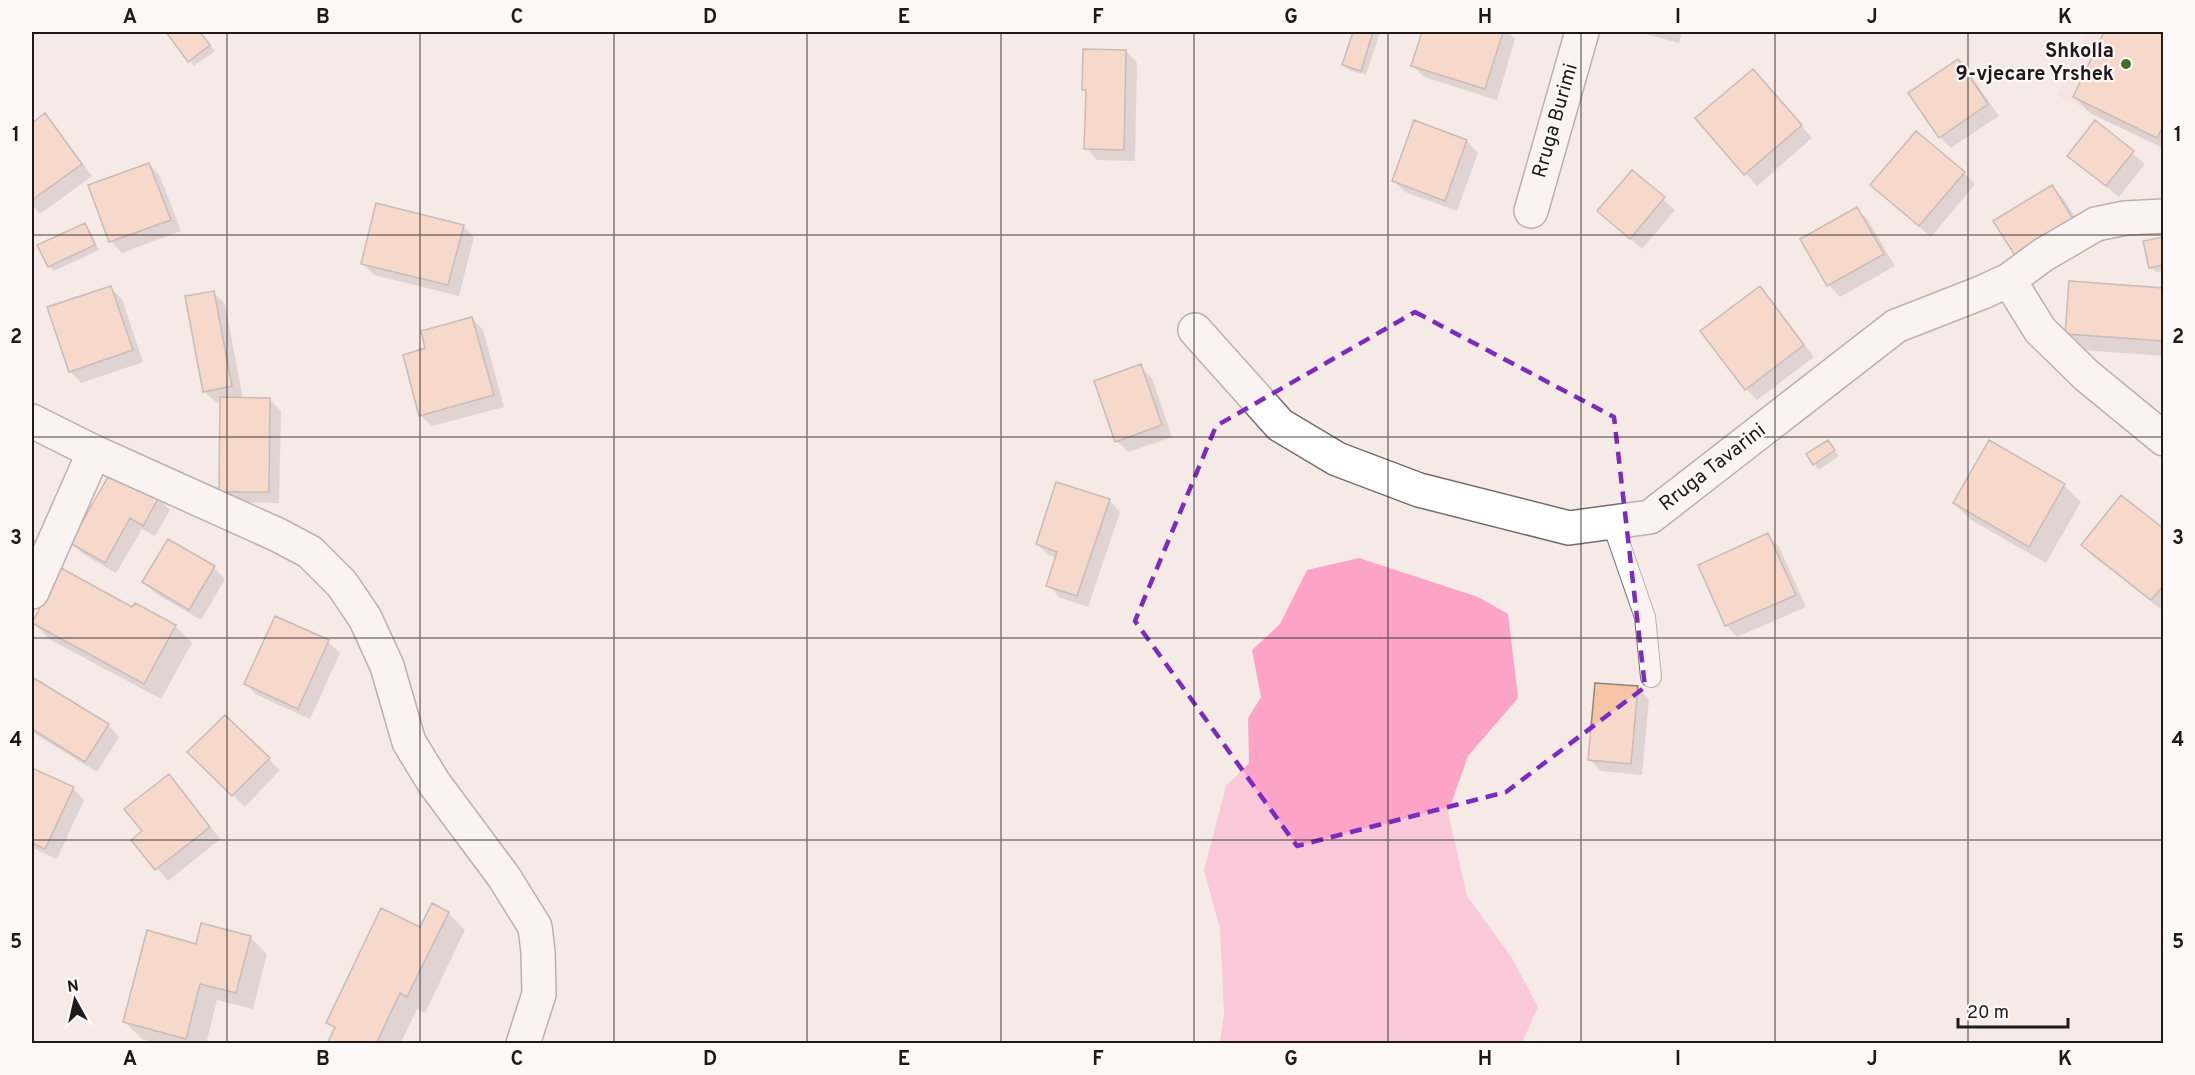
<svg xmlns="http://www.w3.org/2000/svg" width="2195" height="1075" font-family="Overpass,sans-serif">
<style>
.built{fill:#f3ded9}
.water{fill:#fda3c8}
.shadow{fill:#0003}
.building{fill:#f6c5a8;stroke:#8e857f;stroke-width:1.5}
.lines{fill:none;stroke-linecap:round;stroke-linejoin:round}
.service-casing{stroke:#776c6a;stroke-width:22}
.minor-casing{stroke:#776c6a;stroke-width:36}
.service{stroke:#fff;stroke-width:20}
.minor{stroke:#fff;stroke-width:33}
.marked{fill:none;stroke:#7b2cbf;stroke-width:4.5;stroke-dasharray:12 8;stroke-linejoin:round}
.grid{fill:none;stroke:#1f1a19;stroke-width:1.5;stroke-opacity:0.55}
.poi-dot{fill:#496c25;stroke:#fef9f8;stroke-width:2}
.labels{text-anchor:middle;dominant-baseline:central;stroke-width:4.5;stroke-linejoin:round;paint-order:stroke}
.poi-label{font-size:20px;font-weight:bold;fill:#1f1a19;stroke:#fef9f8;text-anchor:end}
.street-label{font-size:20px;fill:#1f1a19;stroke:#fef9f8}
.neatline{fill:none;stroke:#1f1a19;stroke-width:2}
.grid-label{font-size:20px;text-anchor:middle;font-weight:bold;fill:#1f1a19}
</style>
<rect width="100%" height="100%" fill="#f6eae7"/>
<path class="built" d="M2086 32H2163V150L2057 95Z"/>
<path class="water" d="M1359 558 1478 597 1508 614 1518 698 1468 756 1448 812 1467 896 1512 958 1538 1007 1522 1043H1220L1224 1013 1220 929 1204 870 1226 786 1249 763 1248 718 1261 697 1252 650 1280 624 1307 570Z"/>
<path class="shadow" d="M168 32H200L215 51 194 66Z
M1354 32H1380L1366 75 1349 70 1343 65Z
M1424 32H1508L1515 39 1497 100 1424 77 1413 66Z
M1638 32H1682L1679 43Z
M2106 32H2164V148L2091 114 2074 97Z
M1126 51 1137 63 1135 161 1097 160 1086 148 1087 93 1084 89Z
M1958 61 1969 73 1999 116 1951 148 1940 137Z
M1764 82 1812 138 1757 186 1697 119Z
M45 115 56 127 92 176 40 214 32 205V125Z
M1415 122 1467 141 1478 153 1457 211 1405 192 1394 181Z
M2095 122 2145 164 2119 197 2069 156Z
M149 164 160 176 181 231 122 253 111 241Z
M1632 172 1675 210 1642 249 1599 211Z
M1964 173 1975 184 1931 237 1872 185Z
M2052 187 2063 198 2085 233 2028 268Z
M1857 209 1868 220 1895 266 1840 297 1829 285 1802 239Z
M84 224 90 230 99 250 54 271 49 266Z
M463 226 474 237 459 296 374 275 362 263Z
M2164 238V271L2156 272 2150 267Z
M110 288 122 299 143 362 81 383 70 371Z
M1760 288 1771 299 1814 357 1757 400 1746 389Z
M2164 289V356L2083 350 2066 333Z
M214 293 225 304 243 399H269L281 411 279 503 232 502 221 491 222 401 216 403 204 391Z
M472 318 483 330 504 407 432 426 420 415 427 350Z
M1140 366 1152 378 1172 437 1128 452 1117 441Z
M1828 442 1839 456 1819 470 1814 464Z
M2064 485 2081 502 2046 563 1971 520 1954 503Z
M158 498 170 510 155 536 142 529 116 573 83 554 72 543Z
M1109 500 1120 512 1088 607 1059 597 1048 585 1057 558 1049 555 1037 544Z
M2164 531 2163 611 2094 557 2083 545Z
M1768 535 1779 547 1806 607 1737 637 1726 625Z
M32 537 44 549 32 588Z
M214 568 225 579 201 620 155 593 144 582Z
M135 605 175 626 192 643 161 699 49 639 33 622 133 609Z
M276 618 328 642 340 653 310 719 257 695 246 684Z
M32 679 108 725 119 737 97 772 32 732Z
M1637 687 1649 699 1642 775 1601 771 1590 760Z
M225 717 280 770 245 807 189 752Z
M32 770 73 788 84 800 57 859 32 848Z
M168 776 180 787 220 839 168 881 133 840 144 831Z
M448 913 465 930 425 1013 417 1009 400 1044H329L336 1030 327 1022 421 929Z
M250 937 267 954 253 1009 217 1000 206 1044H159L142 1039 125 1022 197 946Z"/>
<path class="building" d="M166 32H200L210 45 188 62Z
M1353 32H1373L1361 71 1342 65Z
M1422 32H1503L1485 89 1411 66Z
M2104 32H2164V124L2157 138 2073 97Z
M1083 49 1126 50 1124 150 1084 149 1086 90H1082Z
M1958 59 1988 104 1939 138 1908 93Z
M1753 69 1802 125 1744 175 1695 118Z
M45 113 82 164 32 200V123Z
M1414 120 1467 140 1445 201 1392 181Z
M2095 120 2134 151 2106 186 2067 156Z
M1916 131 1965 172 1919 226 1870 185Z
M149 163 171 220 109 242 88 185Z
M1632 170 1665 197 1630 239 1597 211Z
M2052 185 2075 222 2016 257 1993 221Z
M376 203 464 225 448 285 361 264Z
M1857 207 1884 254 1827 286 1800 239Z
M85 223 95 245 48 267 37 245Z
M2164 237V265L2149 268 2143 241Z
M2069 281 2164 288V341L2065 334Z
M111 286 133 350 69 372 47 307Z
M1760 286 1804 345 1745 390 1700 331Z
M214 291 232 386 203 392 185 296Z
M472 317 494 395 419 416 403 355 425 348 421 331Z
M1141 364 1162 425 1115 442 1094 381Z
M220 397 270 398 269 492H219Z
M1828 440 1835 450 1813 465 1806 454Z
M1989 440 2065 484 2029 547 1953 503Z
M112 470 159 497 143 526 130 518 105 563 70 543Z
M1056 482 1110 499 1077 596 1046 586 1057 552 1036 544Z
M2121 495 2164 529V585L2151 600 2081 545Z
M1768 533 1796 595 1725 626 1698 565Z
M168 539 215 566 189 610 142 582Z
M61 568 132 607 135 603 176 625 144 684 32 623Z
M275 616 329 640 298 709 244 684Z
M32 677 109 724 85 762 32 729Z
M1595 683 1638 686 1631 764 1588 760Z
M225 715 270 758 232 796 187 752Z
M32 768 74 787 45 849 32 843Z
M169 774 210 827 155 870 131 840 142 831 124 809Z
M432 903 449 912 407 997 400 993 376 1044H327L335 1027 326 1023 381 908 420 927Z
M201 923 251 936 236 993 200 984 186 1039 123 1022 147 930 196 944Z"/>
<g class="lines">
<g class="service-casing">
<path id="service" d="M1612 522 1645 617 1651 677"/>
</g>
<g class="minor-casing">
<path id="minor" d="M1531 211 1582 32
M2009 280 2040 330 2086 375 2164 439
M1195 330 1280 425 1337 459 1419 490 1569 528 1650 517 1896 326 1983 292 2009 280 2043 255 2096 224 2125 218 2164 216
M32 421 94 452 278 535 310 552 342 584 365 618 387 666 409 742 434 783 504 877 535 927 538 952 539 994 523 1044
M32 592 94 452"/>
</g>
<use href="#service" class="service"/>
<use href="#minor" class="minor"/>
</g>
<path d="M0 0H2195V1075H0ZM1415 312 1614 417 1645 687 1506 792 1297 846 1135 621 1216 426Z" fill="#f6eae7" fill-opacity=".55" fill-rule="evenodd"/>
<path class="marked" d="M1415 312 1614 417 1645 687 1506 792 1297 846 1135 621 1216 426Z"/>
<path class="grid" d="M227 32V1044M420 32V1044M614 32V1044M807 32V1044M1001 32V1044M1194 32V1044M1388 32V1044M1581 32V1044M1775 32V1044M1968 32V1044M32 235H2164M32 437H2164M32 638H2164M32 840H2164"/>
<circle class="poi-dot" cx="2126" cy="64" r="6"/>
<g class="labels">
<g class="poi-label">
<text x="2114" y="52">Shkolla<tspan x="2114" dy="23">9-vjecare Yrshek</tspan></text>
</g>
<g class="street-label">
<text transform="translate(1556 121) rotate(-74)">Rruga Burimi</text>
<text transform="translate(1713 468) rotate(-38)">Rruga Tavarini</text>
</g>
</g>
<rect width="2195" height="1075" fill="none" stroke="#fef9f8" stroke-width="66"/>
<g transform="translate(75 1000) rotate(352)" stroke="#fef9f8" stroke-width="4.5" paint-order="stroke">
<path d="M0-4.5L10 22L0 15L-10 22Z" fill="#1f1a19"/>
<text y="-9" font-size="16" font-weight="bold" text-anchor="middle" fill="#1f1a19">N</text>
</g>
<path d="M1958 1018v9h110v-9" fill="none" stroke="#1f1a19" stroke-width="3"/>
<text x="1967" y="1018" font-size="18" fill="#1f1a19" stroke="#fef9f8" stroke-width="4.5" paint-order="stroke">20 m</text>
<rect x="33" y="33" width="2129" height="1009" class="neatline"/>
<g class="grid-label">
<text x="130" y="23">A</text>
<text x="323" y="23">B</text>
<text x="517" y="23">C</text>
<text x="710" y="23">D</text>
<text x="904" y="23">E</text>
<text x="1098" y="23">F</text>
<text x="1291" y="23">G</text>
<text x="1485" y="23">H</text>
<text x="1678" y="23">I</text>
<text x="1872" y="23">J</text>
<text x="2065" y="23">K</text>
<text x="16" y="141">1</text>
<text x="2178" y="141">1</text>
<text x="16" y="343">2</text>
<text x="2178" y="343">2</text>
<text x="16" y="544">3</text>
<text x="2178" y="544">3</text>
<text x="16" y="746">4</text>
<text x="2178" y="746">4</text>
<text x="16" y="948">5</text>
<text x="2178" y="948">5</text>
<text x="130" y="1065">A</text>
<text x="323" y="1065">B</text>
<text x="517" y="1065">C</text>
<text x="710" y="1065">D</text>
<text x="904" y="1065">E</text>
<text x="1098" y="1065">F</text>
<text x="1291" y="1065">G</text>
<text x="1485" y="1065">H</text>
<text x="1678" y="1065">I</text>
<text x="1872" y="1065">J</text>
<text x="2065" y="1065">K</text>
</g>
</svg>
